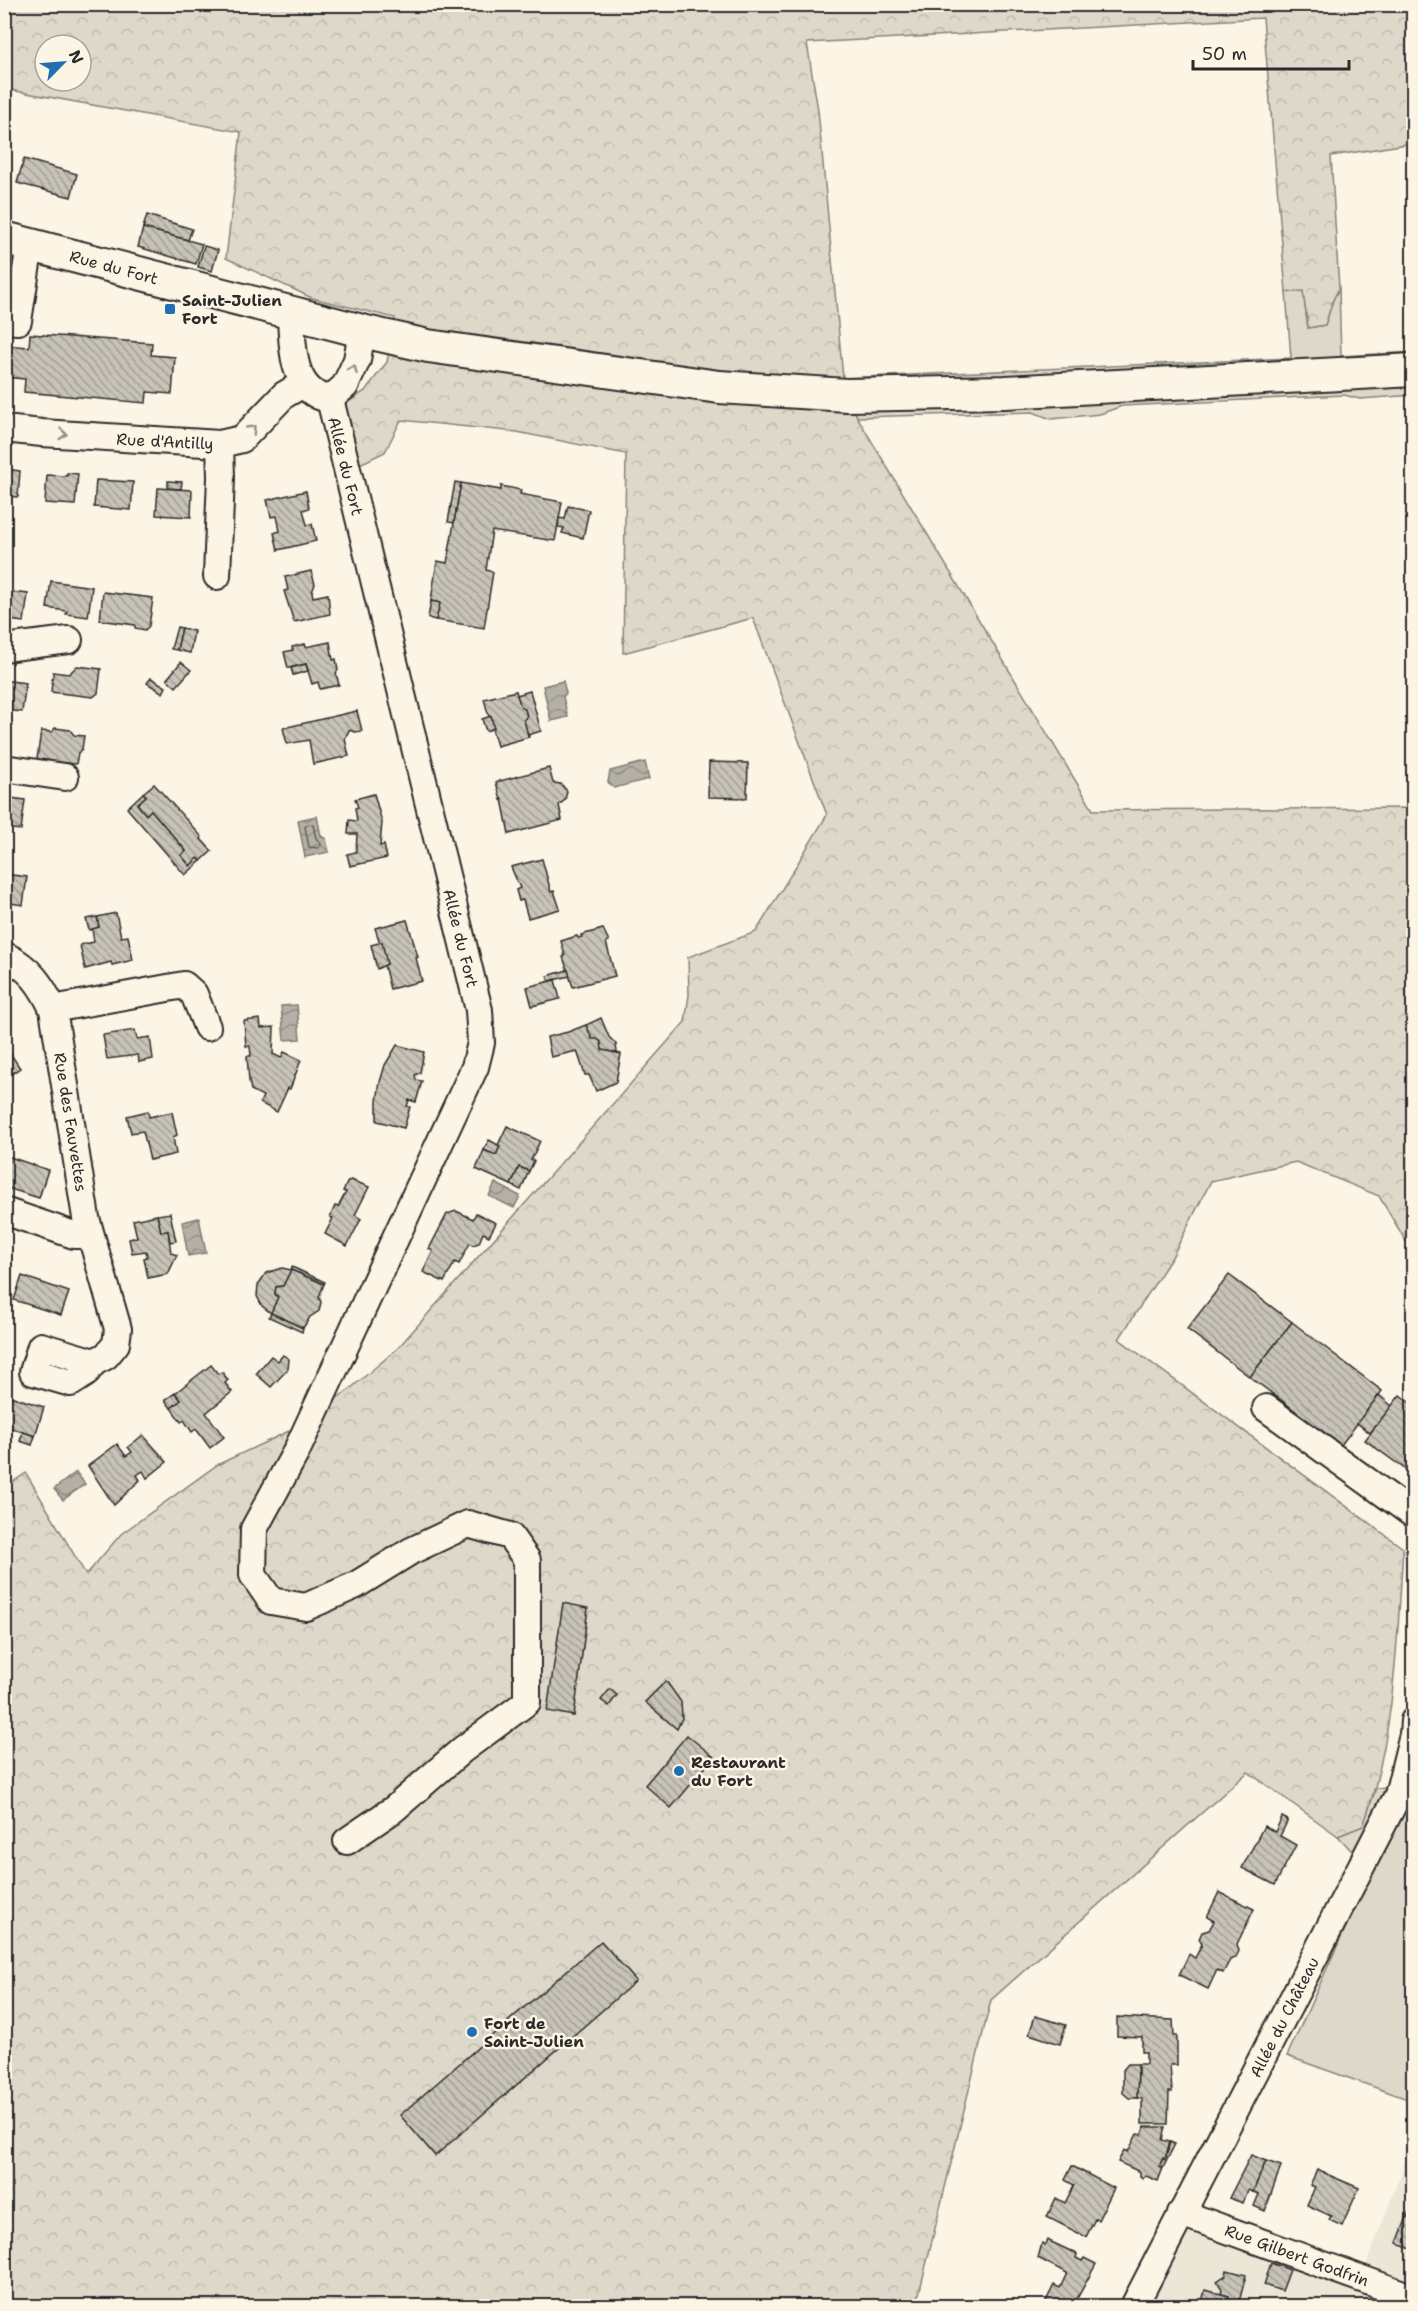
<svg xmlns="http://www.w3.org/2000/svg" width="1418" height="2311" font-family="'Shantell Sans',sans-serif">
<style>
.built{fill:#ece6d7}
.grass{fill:#ded8ca;stroke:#84827a;stroke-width:1.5}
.forest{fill:url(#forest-crowns);stroke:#84827a;stroke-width:1.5;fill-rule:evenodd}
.water{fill:url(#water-waves);stroke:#7d7b74;stroke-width:1.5}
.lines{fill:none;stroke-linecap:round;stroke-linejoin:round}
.shore{stroke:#62605c;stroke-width:1.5}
.building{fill:url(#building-back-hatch);stroke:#2b2b2b;stroke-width:1.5}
.minor-casing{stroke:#2b2b2b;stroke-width:30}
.major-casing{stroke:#2b2b2b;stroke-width:36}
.minor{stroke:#fcf5e5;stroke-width:26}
.major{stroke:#fcf5e5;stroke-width:32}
.oneway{stroke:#949088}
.poi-dot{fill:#1f6fb2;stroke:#fcf5e5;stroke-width:2}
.labels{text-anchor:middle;stroke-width:5;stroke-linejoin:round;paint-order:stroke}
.street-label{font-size:16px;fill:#2b2b2b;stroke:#fcf5e5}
.poi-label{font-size:16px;font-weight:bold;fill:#2b2b2b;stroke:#fcf5e5;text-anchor:start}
</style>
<defs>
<pattern id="forest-crowns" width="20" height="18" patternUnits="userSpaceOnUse" patternTransform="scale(1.5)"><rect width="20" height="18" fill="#ded8ca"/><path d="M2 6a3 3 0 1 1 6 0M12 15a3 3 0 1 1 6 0" fill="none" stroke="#bfbaae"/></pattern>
<pattern id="water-waves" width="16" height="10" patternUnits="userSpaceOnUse" patternTransform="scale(1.5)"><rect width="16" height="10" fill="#b4b0a5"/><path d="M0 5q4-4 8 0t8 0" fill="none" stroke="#938f87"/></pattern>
<pattern id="building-back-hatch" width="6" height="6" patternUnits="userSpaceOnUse" patternTransform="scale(1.5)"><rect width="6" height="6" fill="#c8c3b7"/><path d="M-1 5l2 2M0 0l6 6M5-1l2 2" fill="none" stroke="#a39f95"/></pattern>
</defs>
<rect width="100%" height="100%" fill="#fcf5e5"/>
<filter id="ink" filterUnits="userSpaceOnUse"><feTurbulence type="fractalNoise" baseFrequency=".0167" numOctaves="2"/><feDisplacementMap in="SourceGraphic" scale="12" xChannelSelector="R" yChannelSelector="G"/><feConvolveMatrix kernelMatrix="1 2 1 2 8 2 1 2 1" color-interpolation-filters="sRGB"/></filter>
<g filter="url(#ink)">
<path class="built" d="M1413 2142V2306H1134L1181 2213 1361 2278Z"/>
<g class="grass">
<path d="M1339 288 1341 356 1414 352V395L1360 399 1344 395 1122 406 1100 414 1051 419 1033 412 857 417 843 378 1291 358 1286 292 1303 291 1308 328 1325 325 1333 300Z"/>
<path d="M1376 1788 1413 1790V2101L1287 2056 1371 1872 1338 1836 1363 1826Z"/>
</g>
<path class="forest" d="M5 5H1408L1414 46 1413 143 1331 156 1339 288 1333 300 1325 325 1308 328 1303 291 1286 292 1263 18 807 43 818 110 843 378 857 417 1093 810 1414 808 1413 1253 1379 1196 1296 1162 1211 1181 1172 1257 1119 1339 1403 1548C1397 1642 1395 1736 1363 1826L1338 1836 1248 1772 991 2000 916 2306H5L4 1488 26 1473 86 1575 121 1534 217 1465 289 1431 350 1389 397 1349 685 1022 689 995 688 957 756 932 827 815 753 618 623 653 626 454 517 432 401 420 385 452 358 465 339 408 365 391 387 362 395 318 312 298 226 258 241 132 5 89ZM45 45H81V81H45Z"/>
<g class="water">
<path d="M563 681 566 693 563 697 568 717 551 721 543 686Z"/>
<path d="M645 762 649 779 614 788 608 782 610 771Z"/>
<path d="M317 816 321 836 326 839 329 852 305 857 298 820Z"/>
<path d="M297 1005 300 1039 284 1040 281 1006Z"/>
<path d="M495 1183 520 1196 514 1208 489 1196Z"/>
<path d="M199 1218 206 1253 188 1256 182 1222Z"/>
<path d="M76 1472 85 1484 63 1500 54 1489Z"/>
</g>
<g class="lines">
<path class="shore" d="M308 824 313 825 316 838 321 844 319 848 309 847 305 827Z"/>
</g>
<g class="building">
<path d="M24 159 77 174 71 197 17 183Z"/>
<path d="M147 215 192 229 188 240 143 228Z"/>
<path d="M143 228 202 244 196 264 138 247Z"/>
<path d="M204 246 218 250 212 271 198 267Z"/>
<path d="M30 334 152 343 151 355 175 357 172 394 147 392 146 403 24 392 25 379 4 377V345L29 347Z"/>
<path d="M4 469 20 471 18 497 4 496Z"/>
<path d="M67 473 78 474 75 505 45 503 47 475 67 476Z"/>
<path d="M96 480 133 482 131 510 94 507Z"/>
<path d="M168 481 182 482 181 489 168 488Z"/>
<path d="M455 482 461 483 454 523 448 522Z"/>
<path d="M461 483 501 490V486L521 490 520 494 562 502 555 541 492 531 486 570 493 572 484 628 436 620 440 603 431 601 437 561 447 563Z"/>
<path d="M158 488 192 490 191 517 156 515Z"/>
<path d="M306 491 309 508 303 510 307 525 312 524 316 541 278 550 274 533 280 531 277 516 271 517 267 500Z"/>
<path d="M568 506 589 510 583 538 562 533 564 528 558 527 559 518 565 519Z"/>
<path d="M311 571 315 584 312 592 313 597 328 594 330 614 294 622 284 591 288 590 285 577Z"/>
<path d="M51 581 92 587 88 617 66 614 67 611 47 608Z"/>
<path d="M4 591 28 594 24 622 8 620 9 616H4Z"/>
<path d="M103 592 153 598 149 626 145 630 135 628V625L100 620Z"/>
<path d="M431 601 440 603 436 620 428 618Z"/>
<path d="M177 627 182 628 177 650 171 649Z"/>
<path d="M182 628 194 631 190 653 177 650Z"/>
<path d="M330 642 333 660 336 659 338 670 336 673 339 685 320 689 318 682 312 684 306 664 288 668 284 652 293 650 292 647 305 644 306 647Z"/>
<path d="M181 662 191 670 176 687 167 679Z"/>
<path d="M306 664 308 671 293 675 291 668Z"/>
<path d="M77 666 101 669 98 693 93 697 51 692 53 672 69 674Z"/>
<path d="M151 678 166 687 163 693 147 683Z"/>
<path d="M10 681 26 683 22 712 4 710V682Z"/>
<path d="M516 691 521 707 525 709 527 716 524 720 529 737 497 746 492 729 494 728 491 716 489 717 484 699Z"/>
<path d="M530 691 541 731 528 735 524 720 527 716 525 709 521 707 517 695Z"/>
<path d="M357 711 362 731 355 732 349 730 345 739 349 756 313 764 309 740 287 744 283 728Z"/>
<path d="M491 716 494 728 486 731 482 719Z"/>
<path d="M55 728 70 730 74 735 84 736 82 749 78 753 76 764 65 763 58 768 52 761 37 759 41 731 52 732Z"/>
<path d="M709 762 748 763 747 798 708 797Z"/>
<path d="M549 768 553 783 561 784 567 791 565 800 559 805 562 820 509 834 502 799 501 800 496 782Z"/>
<path d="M154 784 202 837 201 839 212 851 201 861 198 858 190 866 181 855 186 851 151 810 146 815 137 804 146 796 143 793Z"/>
<path d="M143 793 146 796 137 804 146 815 151 810 186 851 181 855 190 866 198 858 201 861 185 875 127 808Z"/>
<path d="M374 794 382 822 380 846 384 845 387 858 350 866 347 854 356 852 357 834H348L349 820 357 821 355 808 358 807 355 799Z"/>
<path d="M4 797 25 800 21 830 4 828Z"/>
<path d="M542 859 551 892 554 891 560 909 528 918 523 900 519 901 516 890 520 888 511 867Z"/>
<path d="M5 874 27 877 23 905 4 902Z"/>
<path d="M116 913 121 937 128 936 133 960 112 965 111 962 85 969 80 945 94 942 92 929 99 927 97 917Z"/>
<path d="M97 917 99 927 89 930 86 919Z"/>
<path d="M407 920 418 957 416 958 422 981 390 989 384 965 387 964 375 928Z"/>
<path d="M603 929 609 941 606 942 615 976 573 987 563 957 565 956 561 941 577 936 578 938 582 937 581 935Z"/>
<path d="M382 942 387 964 377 969 371 945Z"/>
<path d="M568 970 570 976 549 981 547 976Z"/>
<path d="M555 980 560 999 532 1006 527 987Z"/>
<path d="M601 1018 609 1037 616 1044 617 1053 602 1050 600 1041 592 1039 586 1025Z"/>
<path d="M260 1019 261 1028 274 1027 273 1054 281 1058 284 1052 301 1060 290 1089 288 1088 277 1112 260 1103 263 1096 251 1090 249 1081 247 1056H251L250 1046H246L244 1021Z"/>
<path d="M586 1025 592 1039H597L601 1042 602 1050 621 1054 616 1082 596 1091 589 1075H585L577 1051 551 1057 547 1037 568 1032Z"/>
<path d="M135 1030 137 1039 150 1037 153 1059 139 1062 138 1055 107 1059 103 1035Z"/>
<path d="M4 1044 20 1068 4 1079Z"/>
<path d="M397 1045 424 1052 420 1073 415 1075 416 1080 422 1081 416 1102 409 1100 407 1106 410 1107 404 1128 377 1121V1101L380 1082 385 1065Z"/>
<path d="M148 1111 149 1117 172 1112 177 1135 173 1137 176 1154 150 1160 143 1131 131 1133 127 1116Z"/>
<path d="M507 1126 540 1141 531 1160 534 1161 529 1171 519 1167 511 1185 476 1169 484 1150 496 1155 500 1146 498 1145Z"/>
<path d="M489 1140 500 1146 496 1155 484 1150Z"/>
<path d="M4 1155 48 1170 39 1198 4 1187Z"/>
<path d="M519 1167 529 1171 521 1190 511 1185Z"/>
<path d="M351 1180 369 1187 355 1215 361 1219 347 1246 325 1234 333 1218 330 1217 335 1206 338 1207 346 1192 343 1191 348 1181Z"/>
<path d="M456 1211 473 1219 476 1213 496 1223 489 1236 483 1233 479 1243 473 1245 470 1243 459 1264 455 1262 444 1282 423 1272 433 1251 429 1249 447 1214Z"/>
<path d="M170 1213 176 1241 170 1242 168 1231 161 1232 157 1215Z"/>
<path d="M157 1215 161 1232 168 1231 171 1253 177 1255 168 1274 148 1278 144 1258 147 1257 146 1251 132 1253 129 1239 137 1237 133 1220Z"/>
<path d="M292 1267 325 1282 324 1284 291 1270Z"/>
<path d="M282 1268 291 1270 283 1286 276 1287 275 1294 278 1297 271 1313 262 1306 257 1296 258 1285 266 1273Z"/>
<path d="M291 1270 324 1284 319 1297 321 1302 319 1311 310 1317 303 1328 271 1313 278 1297 275 1294 276 1287 283 1286Z"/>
<path d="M1229 1275 1292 1322 1250 1377 1187 1329Z"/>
<path d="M22 1276 69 1292 61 1315 14 1300Z"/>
<path d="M271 1313 303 1328 302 1332 269 1317Z"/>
<path d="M1292 1322 1382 1391 1341 1445 1250 1377Z"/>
<path d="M283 1355 289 1359 288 1369 271 1387 256 1374 271 1356 278 1361Z"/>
<path d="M211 1365 218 1374 222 1372 228 1380 225 1383 232 1392 206 1413 224 1437 210 1448 196 1429 192 1432 184 1420 181 1422 171 1408 181 1400 175 1393Z"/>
<path d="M175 1393 181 1400 171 1408 165 1400Z"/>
<path d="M4 1394 44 1407 35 1436 4 1426Z"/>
<path d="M1379 1395 1392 1406 1370 1433 1357 1423Z"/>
<path d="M1400 1395 1414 1406V1466L1409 1472 1365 1440Z"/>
<path d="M23 1432 35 1436 32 1445 20 1441Z"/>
<path d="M143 1435 167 1462 147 1478 143 1471 137 1475 140 1480 114 1505 88 1466 117 1444 126 1456 132 1452 128 1447Z"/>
<path d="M563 1603 588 1608 574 1716 547 1711Z"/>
<path d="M666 1681 681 1702 682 1718 677 1729 645 1702Z"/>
<path d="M610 1689 617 1695 609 1706 601 1700Z"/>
<path d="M687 1735 714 1757 671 1808 645 1785Z"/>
<path d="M1282 1817 1288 1820 1280 1836 1296 1845 1275 1885 1242 1868 1264 1826 1275 1832Z"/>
<path d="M1219 1892 1254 1909 1237 1944 1239 1951 1236 1957 1230 1960 1223 1973 1217 1970 1208 1989 1179 1975 1189 1954 1195 1958 1202 1944 1199 1939 1202 1932 1209 1930 1214 1921 1207 1917Z"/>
<path d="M601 1941 636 1981 435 2156 400 2115Z"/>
<path d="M1035 2016 1066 2025 1060 2044 1029 2034Z"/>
<path d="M1117 2017 1173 2020 1174 2036H1177V2065H1170L1172 2092H1169L1168 2124H1142V2099L1137 2098 1138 2064H1146V2052H1142V2037L1117 2036Z"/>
<path d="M1128 2064H1138L1137 2098H1129L1123 2093V2070Z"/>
<path d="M1144 2127H1165L1162 2140 1170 2142 1165 2160 1163 2158 1159 2167 1163 2168 1158 2181 1146 2176 1143 2178 1140 2176V2172L1118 2162 1124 2150 1128 2152 1137 2134 1142 2135Z"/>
<path d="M1170 2142 1175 2144 1163 2168 1159 2167 1163 2158 1165 2160Z"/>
<path d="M1251 2155 1266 2161 1253 2192 1248 2190 1243 2203 1229 2198Z"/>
<path d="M1266 2161 1281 2166 1265 2211 1254 2206 1259 2194 1253 2192Z"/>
<path d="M1072 2166 1114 2188 1098 2220 1095 2219 1086 2237 1047 2217 1056 2198 1065 2203 1074 2185 1065 2180Z"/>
<path d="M1317 2170 1359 2188 1342 2226 1329 2220 1331 2216 1307 2205 1315 2187 1310 2185Z"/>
<path d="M1412 2204H1414V2249L1397 2243Z"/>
<path d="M1047 2240 1077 2254 1076 2258 1082 2261 1084 2258 1096 2264 1073 2306H1052L1045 2303 1054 2285 1060 2288 1067 2273 1038 2258 1042 2243 1045 2245Z"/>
<path d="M1271 2263 1290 2270 1282 2291 1264 2285Z"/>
<path d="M1227 2270 1246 2275 1238 2306H1226L1229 2296 1221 2294 1222 2289 1217 2281 1226 2275Z"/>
<path d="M1205 2290 1229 2296 1226 2306H1201Z"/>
</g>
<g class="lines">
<g class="minor-casing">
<g id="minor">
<path d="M291 313C292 343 291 394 330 399L345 386 357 360 362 331"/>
<path d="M4 320 18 321 30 245"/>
<path d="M330 399 479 1010 481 1043 475 1067 296 1452 254 1529 253 1575 271 1601 306 1607 356 1585 411 1551 468 1524 510 1536 527 1560V1702L462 1750 394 1809 347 1841"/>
<path d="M4 429 42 433 220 444 242 439 284 395 303 384"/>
<path d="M217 576 221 477 220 444"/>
<path d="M4 648 69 640"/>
<path d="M4 768 65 777"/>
<path d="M4 955C30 968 41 984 53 1009L86 1218 118 1329 116 1344 106 1356 94 1362 85 1374 71 1383 33 1372 41 1346 94 1362"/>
<path d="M53 1009 184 985 194 994 207 1027"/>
<path d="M4 1211 74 1235H90"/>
<path d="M1266 1408 1414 1515"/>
<path d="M1181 2213 1414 2298"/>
<path d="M1134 2306 1398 1795 1413 1734 1414 1721"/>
</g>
</g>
<g class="major-casing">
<path id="major" d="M4 238 362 331 428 346 719 387 847 395 1005 392 1414 370"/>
</g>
<use href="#minor" class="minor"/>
<use href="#major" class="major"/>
</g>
<defs><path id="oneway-chevron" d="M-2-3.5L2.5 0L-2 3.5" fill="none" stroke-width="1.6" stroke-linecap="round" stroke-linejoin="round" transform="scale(1.5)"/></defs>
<g class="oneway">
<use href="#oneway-chevron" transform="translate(353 369) rotate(-66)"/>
<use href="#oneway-chevron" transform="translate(252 429) rotate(-46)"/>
<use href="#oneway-chevron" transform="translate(63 434) rotate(4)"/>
</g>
</g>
<g class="poi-dot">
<rect x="164" y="303" width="12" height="12" rx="3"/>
<circle cx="679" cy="1771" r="6"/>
<circle cx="472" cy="2032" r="6"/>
</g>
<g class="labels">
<g class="street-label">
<text transform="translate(114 267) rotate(15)" y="6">Rue du Fort</text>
<text transform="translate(165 441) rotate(3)" y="6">Rue d'Antilly</text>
<text transform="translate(346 466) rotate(76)" y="6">Allée du Fort</text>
<text transform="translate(461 938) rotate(76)" y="6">Allée du Fort</text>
<text transform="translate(71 1122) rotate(81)" y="6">Rue des Fauvettes</text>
<text transform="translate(1284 2017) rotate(-63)" y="6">Allée du Château</text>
<text transform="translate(1297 2255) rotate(20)" y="6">Rue Gilbert Godfrin</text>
</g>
<g class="poi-label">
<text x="182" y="306">Saint-Julien<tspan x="182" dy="18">Fort</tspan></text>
<text x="691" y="1768">Restaurant<tspan x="691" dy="18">du Fort</tspan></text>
<text x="484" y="2029">Fort de<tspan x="484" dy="18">Saint-Julien</tspan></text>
</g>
</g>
<rect width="1418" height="2311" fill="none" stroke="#fcf5e5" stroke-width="24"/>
<rect x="12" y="12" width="1394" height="2287" fill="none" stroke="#2b2b2b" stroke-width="2" filter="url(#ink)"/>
<g transform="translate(63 63) rotate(65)"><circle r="28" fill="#fcf5e5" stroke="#a8a49b" stroke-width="1.5"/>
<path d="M0-4.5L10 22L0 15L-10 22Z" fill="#1f6fb2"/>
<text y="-9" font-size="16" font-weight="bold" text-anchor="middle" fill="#2b2b2b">N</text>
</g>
<path d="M1193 60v9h156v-9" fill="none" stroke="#2b2b2b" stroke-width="3"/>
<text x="1202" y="60" font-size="18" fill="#2b2b2b" stroke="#fcf5e5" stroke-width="4.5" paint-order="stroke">50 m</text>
</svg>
